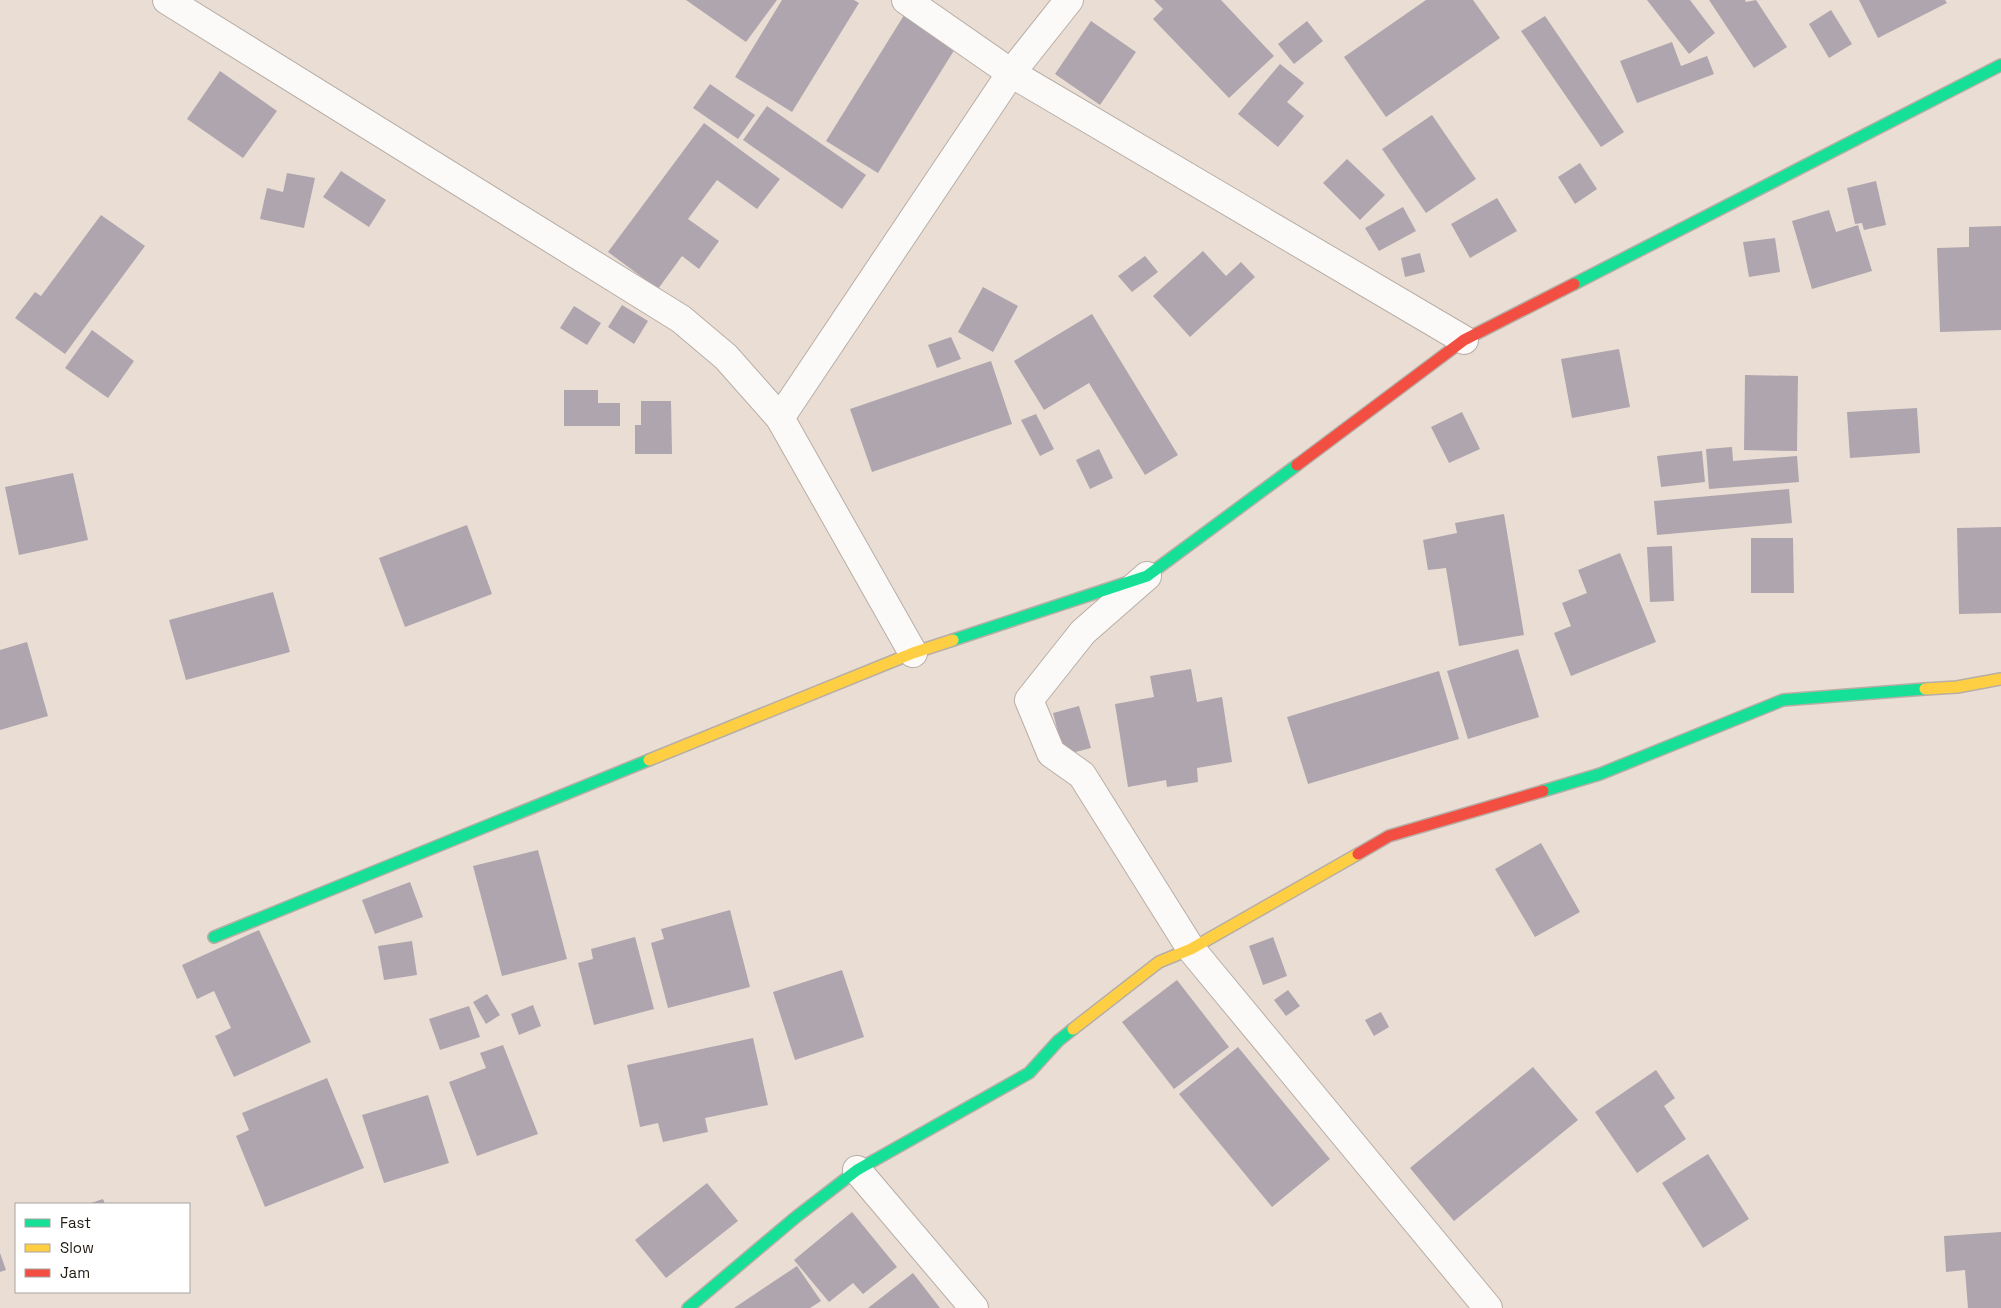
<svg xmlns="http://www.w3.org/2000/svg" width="2001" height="1308" font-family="'Space Grotesk',sans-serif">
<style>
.building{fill:#aea5ae}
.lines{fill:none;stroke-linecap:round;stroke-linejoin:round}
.street-casing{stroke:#b7aea6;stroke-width:30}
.fast-casing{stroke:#b7aea6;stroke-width:14}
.slow-casing{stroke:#b7aea6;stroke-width:14}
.jam-casing{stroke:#b7aea6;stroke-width:14}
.street{stroke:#fcfaf9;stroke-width:28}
.fast{stroke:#16e098;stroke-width:11}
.slow{stroke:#ffcf43;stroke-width:11}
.jam{stroke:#f24e42;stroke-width:11}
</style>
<rect width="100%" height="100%" fill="#eaded4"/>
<g class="building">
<path d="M686 0H777L746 42Z"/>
<path d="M782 0H854L859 3 792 112 735 77Z"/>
<path d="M1154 0H1221L1274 56 1229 98 1153 19 1163 9Z"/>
<path d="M1426 0H1473L1500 38 1386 117 1344 57Z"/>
<path d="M1647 0H1690L1715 33 1689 54Z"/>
<path d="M1709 0H1745L1746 2 1756 0 1787 47 1754 68Z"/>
<path d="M1859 0H1945L1947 3 1878 38Z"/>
<path d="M1831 10 1852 44 1829 58 1809 24Z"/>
<path d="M906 12 958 44 878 173 826 141Z"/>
<path d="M1545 16 1624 132 1601 147 1521 31Z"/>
<path d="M1091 21 1136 52 1100 105 1055 74Z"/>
<path d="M1307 21 1323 41 1294 64 1278 44Z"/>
<path d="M1672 42 1681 66 1707 56 1714 74 1637 103 1620 61Z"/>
<path d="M1280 64 1304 83 1287 102 1304 116 1278 147 1238 114Z"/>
<path d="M220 71 277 111 243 158 187 119Z"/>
<path d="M710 84 755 115 738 139 693 108Z"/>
<path d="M767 106 866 175 842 209 743 140Z"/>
<path d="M1432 115 1476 179 1426 213 1382 149Z"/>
<path d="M704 123 780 179 757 209 717 180 688 219 719 241 699 269 682 256 658 289 608 252Z"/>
<path d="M1347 159 1385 195 1360 220 1323 183Z"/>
<path d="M1580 163 1597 189 1575 204 1558 177Z"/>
<path d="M341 171 386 200 369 227 323 197Z"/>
<path d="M287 173 315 178 304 228 260 219 267 188 283 192Z"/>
<path d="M1876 181 1886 225 1864 230 1862 223 1855 224 1847 188Z"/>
<path d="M1497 198 1517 231 1470 258 1451 224Z"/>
<path d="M1403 207 1416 231 1379 251 1365 228Z"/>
<path d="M1829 210 1836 232 1858 225 1872 271 1812 289 1792 221Z"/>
<path d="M101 215 145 246 65 354 15 318 35 292 41 296Z"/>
<path d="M2001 226V330L1940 332 1937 248 1969 247V227Z"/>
<path d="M1775 238 1780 272 1749 277 1743 242Z"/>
<path d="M1203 251 1226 276 1241 262 1255 277 1190 337 1153 296Z"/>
<path d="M1420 253 1425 272 1405 277 1401 258Z"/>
<path d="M1145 256 1158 272 1132 292 1118 276Z"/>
<path d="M983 287 1018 306 993 352 958 332Z"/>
<path d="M622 305 648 321 634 344 608 327Z"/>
<path d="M574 306 601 323 587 345 560 328Z"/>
<path d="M1092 314 1178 455 1145 475 1089 383 1044 410 1014 361Z"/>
<path d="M92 330 134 361 108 398 65 368Z"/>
<path d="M951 337 961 359 937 368 928 345Z"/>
<path d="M1619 349 1630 407 1572 418 1561 359Z"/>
<path d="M991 361 1012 424 872 472 850 409Z"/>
<path d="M1745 375 1798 376 1797 451 1744 450Z"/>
<path d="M564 390H598V403H620V426H564Z"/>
<path d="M641 401H671L672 454H635V425H641Z"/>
<path d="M1917 408 1920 453 1850 458 1847 412Z"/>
<path d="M1462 412 1480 449 1449 463 1431 427Z"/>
<path d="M1036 414 1054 449 1040 456 1021 420Z"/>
<path d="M1732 447 1733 461 1797 456 1799 482 1709 489 1706 449Z"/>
<path d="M1099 449 1113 478 1090 489 1076 460Z"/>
<path d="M1702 451 1705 482 1661 487 1657 456Z"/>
<path d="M73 473 88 540 19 555 5 487Z"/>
<path d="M1789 489 1792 523 1657 535 1654 501Z"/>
<path d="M1504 514 1524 635 1459 646 1446 568 1428 570 1423 540 1457 533 1455 523Z"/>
<path d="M467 525 492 594 405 627 379 558Z"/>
<path d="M2001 527V613L1959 614 1957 528Z"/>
<path d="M1751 538H1793L1794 593H1751Z"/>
<path d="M1672 546 1674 601 1650 602 1647 547Z"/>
<path d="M1620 553 1656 642 1571 676 1554 633 1571 626 1562 603 1587 593 1578 570Z"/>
<path d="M273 592 290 652 186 680 169 620Z"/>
<path d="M27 642 48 716 0 730V650Z"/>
<path d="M1518 649 1539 717 1468 739 1447 671Z"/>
<path d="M1191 669 1197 702 1222 697 1232 762 1197 768 1198 782 1167 787 1166 780 1128 787 1115 704 1154 697 1150 676Z"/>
<path d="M1439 671 1459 739 1308 784 1287 717Z"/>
<path d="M1079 706 1091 748 1064 755 1053 713Z"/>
<path d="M1541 843 1580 912 1535 937 1495 869Z"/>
<path d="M538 850 567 959 502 976 473 866Z"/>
<path d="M410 882 423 917 375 934 362 900Z"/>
<path d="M730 910 750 987 668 1008 651 943 664 939 661 929Z"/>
<path d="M259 930 311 1042 234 1077 215 1036 231 1028 214 991 197 999 182 965Z"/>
<path d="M635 937 654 1009 594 1025 578 963 593 959 591 949Z"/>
<path d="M1273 937 1287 976 1263 985 1249 946Z"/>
<path d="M412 941 417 975 384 980 378 946Z"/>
<path d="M842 970 864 1037 795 1060 773 992Z"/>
<path d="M1177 980 1229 1047 1174 1089 1122 1022Z"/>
<path d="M1288 990 1300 1006 1286 1016 1274 1000Z"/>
<path d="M487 994 500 1015 486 1024 473 1002Z"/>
<path d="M533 1005 541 1026 519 1035 511 1014Z"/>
<path d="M469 1006 480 1037 440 1050 429 1019Z"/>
<path d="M1381 1012 1389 1027 1374 1036 1365 1020Z"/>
<path d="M753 1038 768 1105 705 1118 708 1132 663 1142 658 1123 640 1127 627 1065Z"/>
<path d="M503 1045 538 1134 477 1156 449 1082 486 1068 480 1053Z"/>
<path d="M1238 1047 1330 1159 1272 1207 1179 1094Z"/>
<path d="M1533 1067 1578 1120 1454 1221 1410 1168Z"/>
<path d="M1656 1070 1675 1098 1664 1106 1686 1139 1637 1173 1595 1112Z"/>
<path d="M327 1078 364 1168 265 1207 236 1136 249 1130 242 1113Z"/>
<path d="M428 1095 449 1163 384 1183 362 1115Z"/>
<path d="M1708 1154 1749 1219 1703 1248 1662 1183Z"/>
<path d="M707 1183 738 1221 666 1278 635 1240Z"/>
<path d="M103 1199 105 1204H88Z"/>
<path d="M852 1212 897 1267 863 1294 853 1283 829 1302 794 1260Z"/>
<path d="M2001 1232V1308H1968L1965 1270 1946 1272 1944 1236Z"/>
<path d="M0 1253 6 1270 0 1272Z"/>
<path d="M797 1266 821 1301 810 1308H734Z"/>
<path d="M913 1273 940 1308H868Z"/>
</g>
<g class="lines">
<g class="street-casing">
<g id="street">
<path d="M167 0 681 319 726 357 780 418 913 653"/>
<path d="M906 0 1011 73 1464 340"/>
<path d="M780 418 1011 73 1069 0"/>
<path d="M1147 576 1083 632 1029 700 1051 753 1082 775 1191 949 1488 1308"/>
<path d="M857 1170 974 1308"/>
</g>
</g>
<g class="fast-casing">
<g id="fast">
<path d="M1574 284 2001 65"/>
<path d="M953 640 1147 576 1297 465"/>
<path d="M1543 791 1600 774 1783 700 1925 689"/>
<path d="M214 937 649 760"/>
<path d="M688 1308 796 1217 857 1170 1029 1073 1058 1041 1073 1029"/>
</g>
</g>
<g class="slow-casing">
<g id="slow">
<path d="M1925 689 1957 687 2001 679"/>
<path d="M649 760 913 653 953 640"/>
<path d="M1073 1029 1159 962 1191 949 1358 854"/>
</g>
</g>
<g class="jam-casing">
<g id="jam">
<path d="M1297 465 1464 340 1574 284"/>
<path d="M1358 854 1389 836 1543 791"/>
</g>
</g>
<use href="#street" class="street"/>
<use href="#fast" class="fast"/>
<use href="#slow" class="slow"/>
<use href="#jam" class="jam"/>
</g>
<rect x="15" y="1203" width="175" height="90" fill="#ffffff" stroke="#a7a4a1"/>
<rect x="25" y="1219" width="25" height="8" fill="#16e098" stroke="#a7a4a1"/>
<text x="60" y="1228" font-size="15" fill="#221b14">Fast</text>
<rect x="25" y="1244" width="25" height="8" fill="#ffcf43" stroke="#a7a4a1"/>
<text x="60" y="1253" font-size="15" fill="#221b14">Slow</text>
<rect x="25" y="1269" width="25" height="8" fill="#f24e42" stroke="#a7a4a1"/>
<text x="60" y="1278" font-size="15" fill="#221b14">Jam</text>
</svg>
